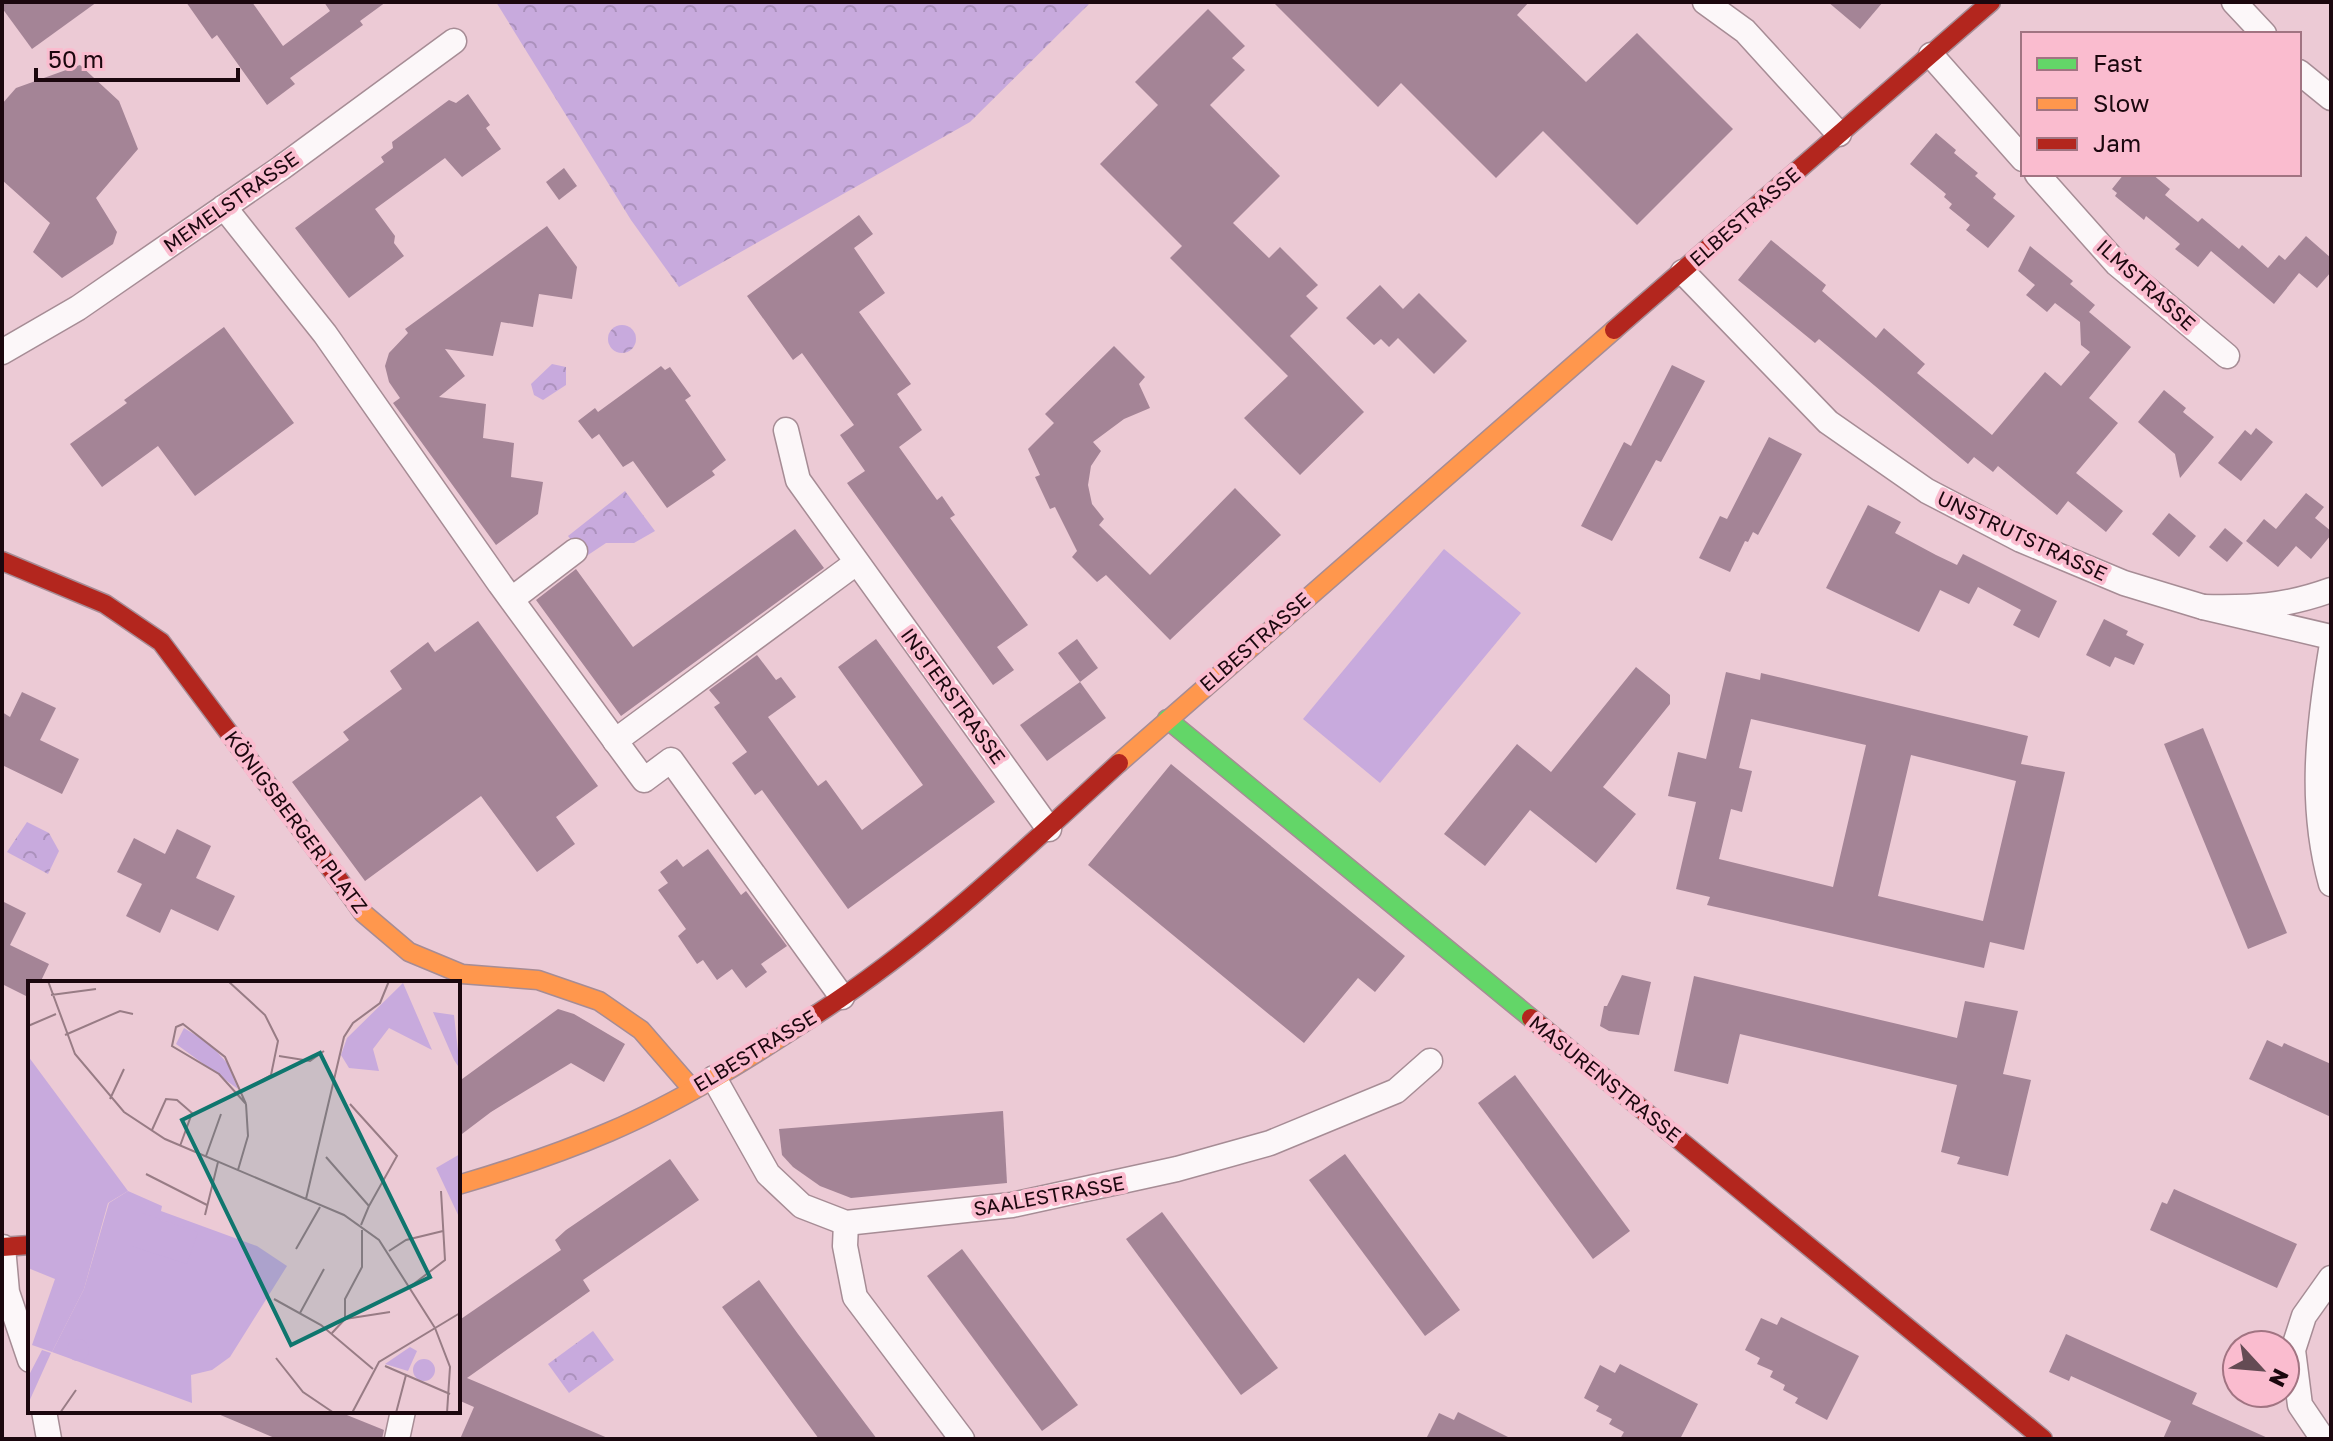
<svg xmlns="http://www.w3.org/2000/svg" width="2333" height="1441" font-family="'Golos Text',sans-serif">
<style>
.park{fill:url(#park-crowns)}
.pitch{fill:#c8aadd}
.building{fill:#a48496;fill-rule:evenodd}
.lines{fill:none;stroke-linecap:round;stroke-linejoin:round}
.street-casing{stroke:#a68c95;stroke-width:27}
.fast-casing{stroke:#a68c95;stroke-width:21}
.slow-casing{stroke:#a68c95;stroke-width:21}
.jam-casing{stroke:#a68c95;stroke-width:21}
.street{stroke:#fcf7f9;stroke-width:24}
.fast{stroke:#63d668;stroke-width:18}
.slow{stroke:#ff974d;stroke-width:18}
.jam{stroke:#b3261e;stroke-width:18}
.labels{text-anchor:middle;stroke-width:8;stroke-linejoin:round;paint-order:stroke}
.street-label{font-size:20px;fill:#1b070e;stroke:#fabccf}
.inset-road{fill:none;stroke:#987c85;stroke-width:2}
.view{fill:#0f766e;fill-opacity:0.15;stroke:#0f766e;stroke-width:4}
.inset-edge{fill:none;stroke:#1b070e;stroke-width:4}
</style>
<defs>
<pattern id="park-crowns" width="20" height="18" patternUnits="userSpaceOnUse" patternTransform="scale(2)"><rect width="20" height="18" fill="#c8aadd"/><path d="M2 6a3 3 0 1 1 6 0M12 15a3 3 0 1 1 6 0" fill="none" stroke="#ab91bc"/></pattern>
</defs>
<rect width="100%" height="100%" fill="#eccad5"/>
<g class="park">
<path d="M496 2H1091L970 122 679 287 631 220Z"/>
<circle cx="622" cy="339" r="14"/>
<path d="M552 364 566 367V385L543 400 534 395 531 384Z"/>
<path d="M625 491 655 531 634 543H606L585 557 568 536Z"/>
<path d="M27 822 49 833 59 851 48 874 7 852Z"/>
<path d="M593 1331 614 1360 569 1393 548 1364Z"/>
</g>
<path class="pitch" d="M1444 549 1521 613 1380 783 1303 719Z"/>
<g class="building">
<path d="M2 2H97L32 49 2 8Z"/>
<path d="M186 2H252L283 46 330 11 324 2H386L360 21 363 25 290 78 295 84 267 105 217 35 212 39Z"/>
<path d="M1273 2H1529L1517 15 1586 82 1637 33 1733 129 1637 225 1543 131 1496 178 1401 83 1378 107Z"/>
<path d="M1828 2H1883L1860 29Z"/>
<path d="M1208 9 1245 46 1232 58 1245 70 1210 105 1280 176 1233 223 1269 258 1280 247 1318 285 1306 296 1318 308 1290 336 1364 412 1300 475 1244 418 1288 376 1170 258 1182 246 1100 164 1158 105 1135 82Z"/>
<path d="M80 65 119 101 138 149 96 198 117 232 113 244 62 278 33 252 50 223 2 180V104L16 88Z"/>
<path d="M468 94 490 125 486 128 501 149 462 177 445 158 375 209 395 236 394 243 404 256 349 298 295 228 384 162 381 157 393 148 392 142 449 100 456 103Z"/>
<path d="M1936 133 1956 150 1954 153 1978 173 1975 176 1996 194 1993 198 2015 216 1988 248 1966 230 1970 225 1949 208 1952 204 1944 197 1946 194 1910 164Z"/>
<path d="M564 168 577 186 559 200 546 182Z"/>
<path d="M2124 174H2152L2170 189 2165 195 2198 222 2202 218 2239 249 2242 245 2268 268 2279 255 2285 260 2306 236 2331 258V272L2317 288 2299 273 2274 304 2211 251 2198 267 2175 249 2180 244 2146 216 2144 220 2115 196 2117 193 2112 189Z"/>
<path d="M859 215 873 234 854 248 885 293 859 312 911 384 897 394 922 430 899 447 937 500 942 496 955 515 950 518 1028 625 997 647 1014 670 993 685 847 483 865 471 840 435 854 425 802 353 793 360 747 296Z"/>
<path d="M547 226 577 267 572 299 539 294 533 327 501 322 493 356 445 349 465 376 439 397 486 404 483 438 514 443 511 477 543 482 538 514 496 545 393 403 400 398 389 382 385 366 389 353 408 333 405 329Z"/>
<path d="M1771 240 1826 285 1822 291 1876 338 1884 328 1925 364 1917 373 1992 435 2045 372 2061 386 2090 352 2081 345 2080 322 2055 303 2047 312 2026 295 2035 285 2018 271 2030 246 2073 281 2070 284 2095 305 2089 312 2131 347 2089 398 2118 423 2076 473 2123 511 2106 532 2068 501 2057 515 1998 466 1993 472 1974 457 1968 464 1819 339 1815 343 1738 280Z"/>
<path d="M1380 285 1403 309 1419 293 1467 341 1434 374 1398 338 1389 347 1381 339 1374 345 1346 318Z"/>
<path d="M224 327 294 423 195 496 158 446 102 487 70 444 127 403 124 400Z"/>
<path d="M1114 346 1145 377 1139 384 1150 408 1124 419 1093 442 1101 451 1091 466 1088 485 1092 504 1104 519 1099 525 1150 575 1235 488 1281 535 1170 640 1106 575 1097 582 1072 557 1077 551 1055 507 1050 509 1035 477 1040 475 1028 449 1054 423 1045 414Z"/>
<path d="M1672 365 1705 381 1661 462 1656 460 1612 541 1581 526 1624 442 1631 446Z"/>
<path d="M661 366 665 370 670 367 691 396 685 400 726 460 712 471 715 475 667 508 633 461 623 467 599 434 592 439 578 421 595 408 598 412Z"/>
<path d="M2164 390 2186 408 2183 412 2214 437 2180 478 2175 454 2138 422Z"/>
<path d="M2256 428 2273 442 2241 481 2218 463 2245 430 2251 435Z"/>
<path d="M1769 437 1802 454 1758 535 1753 532 1748 542 1745 541 1730 572 1699 558 1720 516 1727 519Z"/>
<path d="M2306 493 2324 507 2315 518 2331 531V535L2311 559 2296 546 2278 567 2246 541 2264 519 2276 529Z"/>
<path d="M1868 505 1901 522 1895 533 1936 555 1957 565 1963 554 2057 601 2039 638 2013 625 2021 610 1978 587 1969 604 1940 590 1919 632 1826 588Z"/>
<path d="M2169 513 2196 536 2179 557 2152 534Z"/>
<path d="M2225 528 2243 543 2227 562 2209 547Z"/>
<path d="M795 529 824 568 621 716 536 600 576 569 633 647Z"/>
<path d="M2104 619 2128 631 2126 635 2144 644 2134 665 2115 657 2110 667 2086 655Z"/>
<path d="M478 621 598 786 556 817 575 844 537 872 481 796 365 881 292 782 349 740 343 732 402 689 390 671 428 642 435 652Z"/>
<path d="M876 639 995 802 848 909 762 790 755 795 732 763 747 752 714 707 720 703 709 690 757 655 776 680 781 677 796 697 768 717 818 786 826 780 862 830 923 785 838 667Z"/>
<path d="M1077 639 1098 668 1080 682 1058 653Z"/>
<path d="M1636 667 1670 695V704L1603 787 1636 814 1596 863 1530 810 1485 866 1444 834 1517 744 1551 772Z"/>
<path d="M1726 672 1760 680 1761 673 2028 736 2021 764 2065 772 2024 950 1990 942 1984 968 1707 905 1710 897 1676 889 1696 802 1668 796 1678 752 1706 759ZM1751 719 1866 745 1833 887 1719 859 1731 809 1742 812 1752 771 1739 768ZM1911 755 2016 781 1983 921 1878 896Z"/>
<path d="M1080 682 1106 718 1047 761 1020 725Z"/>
<path d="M22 692 56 708 40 740 79 759 62 794 2 765V712L10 717Z"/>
<path d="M2203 728 2287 933 2248 949 2164 744Z"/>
<path d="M1171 764 1405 956 1375 992 1358 978 1304 1043 1088 865Z"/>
<path d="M177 829 211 846 196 878 235 896 218 931 171 909 160 933 126 916 142 884 117 872 134 838 165 854Z"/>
<path d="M708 849 741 895 746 891 787 946 761 964 767 972 746 988 732 969 717 980 703 960 697 964 678 936 686 929 658 890 668 883 660 872 677 859 683 867Z"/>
<path d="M2 901 26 913 10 945 49 964 40 983H30V998L2 984Z"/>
<path d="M1622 975 1651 982 1639 1035 1609 1031 1600 1026 1604 1006H1607Z"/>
<path d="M1694 976 1957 1038 1965 1001 2018 1011 2003 1074 2031 1080 2008 1176 1957 1164 1960 1157 1941 1152 1957 1085 1740 1034 1728 1084 1674 1071Z"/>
<path d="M558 1009 574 1014 625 1044 604 1082 571 1063 491 1112 458 1137V1082Z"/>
<path d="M2267 1040 2282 1047 2284 1043 2331 1064V1117L2249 1079Z"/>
<path d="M1515 1075 1630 1231 1593 1259 1478 1103Z"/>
<path d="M1003 1111 1007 1183 851 1198 820 1186 793 1167 782 1155 779 1129Z"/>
<path d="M1345 1154 1460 1310 1425 1336 1309 1180Z"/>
<path d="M670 1159 699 1200 583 1280 590 1291 467 1378 610 1439H460L474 1407 458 1400V1321L561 1250 555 1240 566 1230Z"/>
<path d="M2174 1189 2297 1244 2277 1288 2150 1230 2162 1202 2167 1204Z"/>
<path d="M1162 1212 1278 1368 1241 1395 1126 1239Z"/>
<path d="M962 1249 1078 1405 1042 1431 927 1276Z"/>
<path d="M759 1280 798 1334 877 1439H819L799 1412 722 1307Z"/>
<path d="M1781 1317 1859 1356 1827 1420 1795 1403 1798 1398 1783 1390 1785 1385 1770 1377 1773 1371 1757 1364 1760 1358 1745 1350 1761 1318 1777 1325Z"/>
<path d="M2066 1334 2197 1393 2192 1404 2270 1439H2163L2171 1421 2071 1376 2069 1381 2049 1372Z"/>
<path d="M1620 1364 1698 1404 1680 1439H1620L1624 1432 1609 1424 1612 1419 1596 1411 1599 1406 1584 1398 1600 1365 1615 1373Z"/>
<path d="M211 1411H337L384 1430 382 1439H277Z"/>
<path d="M1458 1412 1512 1439H1426L1439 1413 1454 1420Z"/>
</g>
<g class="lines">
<g class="street-casing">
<g id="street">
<path d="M1705 2 1745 31 1839 134"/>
<path d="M2234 2 2264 34"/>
<path d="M1931 55 2023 159"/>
<path d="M2299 72 2331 98"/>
<path d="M2037 174 2117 264 2227 356"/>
<path d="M224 207 325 334 500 584 644 780 671 760 842 997"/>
<path d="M1683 272 1828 422 1927 491 2021 540 2124 583 2203 607"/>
<path d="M2 352 78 308 281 168 454 41"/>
<path d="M786 430 798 480 1049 829"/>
<path d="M2331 590C2284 607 2252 608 2203 607L2331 637"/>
<path d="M512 599 575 551"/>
<path d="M2331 650C2318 729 2309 805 2331 884"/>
<path d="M615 741 856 563"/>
<path d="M714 1078 768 1174 802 1206 846 1223 1012 1205 1177 1169 1270 1143 1396 1091 1430 1061"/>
<path d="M846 1223 845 1246 855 1297 962 1439"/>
<path d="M3 1247 7 1292 30 1360"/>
<path d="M44 1411 49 1439"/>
<path d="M397 1439 403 1411"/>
<path d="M2323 1439 2300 1405 2293 1350 2304 1316 2331 1278"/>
</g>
</g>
<g class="fast-casing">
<path id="fast" d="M1167 719 1531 1018"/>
</g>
<g class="slow-casing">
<g id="slow">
<path d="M1119 763 1614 330"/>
<path d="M348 892 363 913 409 952 462 974 538 980 599 1001 641 1030 693 1090"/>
<path d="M458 1185C509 1170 560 1153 609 1132 682 1101 751 1057 817 1014"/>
</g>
</g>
<g class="jam-casing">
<g id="jam">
<path d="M1614 330 1991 2"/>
<path d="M2 561 105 604 161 642 348 892"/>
<path d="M817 1014C928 942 1022 852 1119 763"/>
<path d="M1531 1018 2043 1439"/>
<path d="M2 1247 30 1245"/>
</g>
</g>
<use href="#street" class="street"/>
<use href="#fast" class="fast"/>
<use href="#slow" class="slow"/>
<use href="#jam" class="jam"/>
</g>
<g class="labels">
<g class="street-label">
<text transform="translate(231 202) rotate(-35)" y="7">MEMELSTRASSE</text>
<text transform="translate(1745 217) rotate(-41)" y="7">ELBESTRASSE</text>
<text transform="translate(2146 285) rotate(42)" y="7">ILMSTRASSE</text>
<text transform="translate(2022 536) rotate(25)" y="7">UNSTRUTSTRASSE</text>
<text transform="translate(1255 642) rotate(-41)" y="7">ELBESTRASSE</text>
<text transform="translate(953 696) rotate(54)" y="7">INSTERSTRASSE</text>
<text transform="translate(296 822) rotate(53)" y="7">KÖNIGSBERGER PLATZ</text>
<text transform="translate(755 1051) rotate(-31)" y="7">ELBESTRASSE</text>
<text transform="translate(1605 1079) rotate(39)" y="7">MASURENSTRASSE</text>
<text transform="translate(1049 1196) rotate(-10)" y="7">SAALESTRASSE</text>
</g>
</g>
<g transform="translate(28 981)">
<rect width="432" height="432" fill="#eccad5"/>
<path d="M375 2 404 69 361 47 345 68 351 90 321 87 313 74 319 57ZM432 173V238L408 187ZM14 369 23 372 0 423V396Z" fill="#c8aadd"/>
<path d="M405 31 426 34 432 88 426 79ZM0 75 100 210 80 222 56 308 24 371 4 364 27 298 0 287Z" fill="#c8aadd"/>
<path d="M156 47 182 63 199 82 210 108 148 63ZM100 210 134 225 133 230 229 265 259 285 202 376 184 389 163 394 164 422 24 371 56 308 81 222ZM382 366 389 370 380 390 357 383Z" fill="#c8aadd"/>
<path d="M114 232 170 251 159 283 103 265ZM39 369a11 11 0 1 1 22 0a11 11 0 1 1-22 0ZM385 389a11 11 0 1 1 22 0a11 11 0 1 1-22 0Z" fill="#c8aadd"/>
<path class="inset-road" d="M20 0 47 73 96 131 137 158 278 218M200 0 237 34 250 60 243 94 213 111M361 0 352 22 325 42 316 56 278 218 316 234 351 259 407 347M23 14 68 8M155 43 197 76 218 123 191 93 144 65 148 46ZM0 45 28 33M37 54 92 30 105 33M251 75 282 80 296 70M82 118 96 88M322 123 369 175 341 225M124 149 138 118 149 119 164 132 152 165M178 175 193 133M298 176 341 225 333 244M210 189 220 155 218 123M118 193 179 224M177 234 190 181M268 268 292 226M361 270 378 259 415 250M383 305 417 279 413 210M246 318 293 344 345 388M272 332 296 288M317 338 362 331M407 347 422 386 419 432M304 352 317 338V318L334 286V249M248 377 275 411 306 432M357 385 422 413M32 432 48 409M324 432 351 381 432 332M368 432 378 394"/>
<path class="view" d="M292 72 402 296 263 364 154 139Z"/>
<rect width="432" height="432" class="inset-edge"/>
</g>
<rect width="2333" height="1441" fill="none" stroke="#1b070e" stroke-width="8"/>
<rect x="2021" y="32" width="280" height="144" fill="#fabccf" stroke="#a17482" stroke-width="2"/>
<rect x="2037" y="58" width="40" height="12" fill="#63d668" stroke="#a17482" stroke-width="2"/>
<text x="2093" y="72" font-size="24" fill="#1b070e">Fast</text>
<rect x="2037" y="98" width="40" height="12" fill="#ff974d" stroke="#a17482" stroke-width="2"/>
<text x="2093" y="112" font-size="24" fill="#1b070e">Slow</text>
<rect x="2037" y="138" width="40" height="12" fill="#b3261e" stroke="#a17482" stroke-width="2"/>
<text x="2093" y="152" font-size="24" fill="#1b070e">Jam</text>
<g transform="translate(2261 1369) rotate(116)"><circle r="38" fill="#fabccf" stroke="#a17482" stroke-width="2"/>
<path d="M0-6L14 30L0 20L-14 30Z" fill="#644b54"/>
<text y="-12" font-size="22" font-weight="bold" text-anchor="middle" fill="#1b070e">N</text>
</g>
<path d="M36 68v12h202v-12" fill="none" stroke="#1b070e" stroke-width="4"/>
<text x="48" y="68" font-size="24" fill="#1b070e" stroke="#fabccf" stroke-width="6" paint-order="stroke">50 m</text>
</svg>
